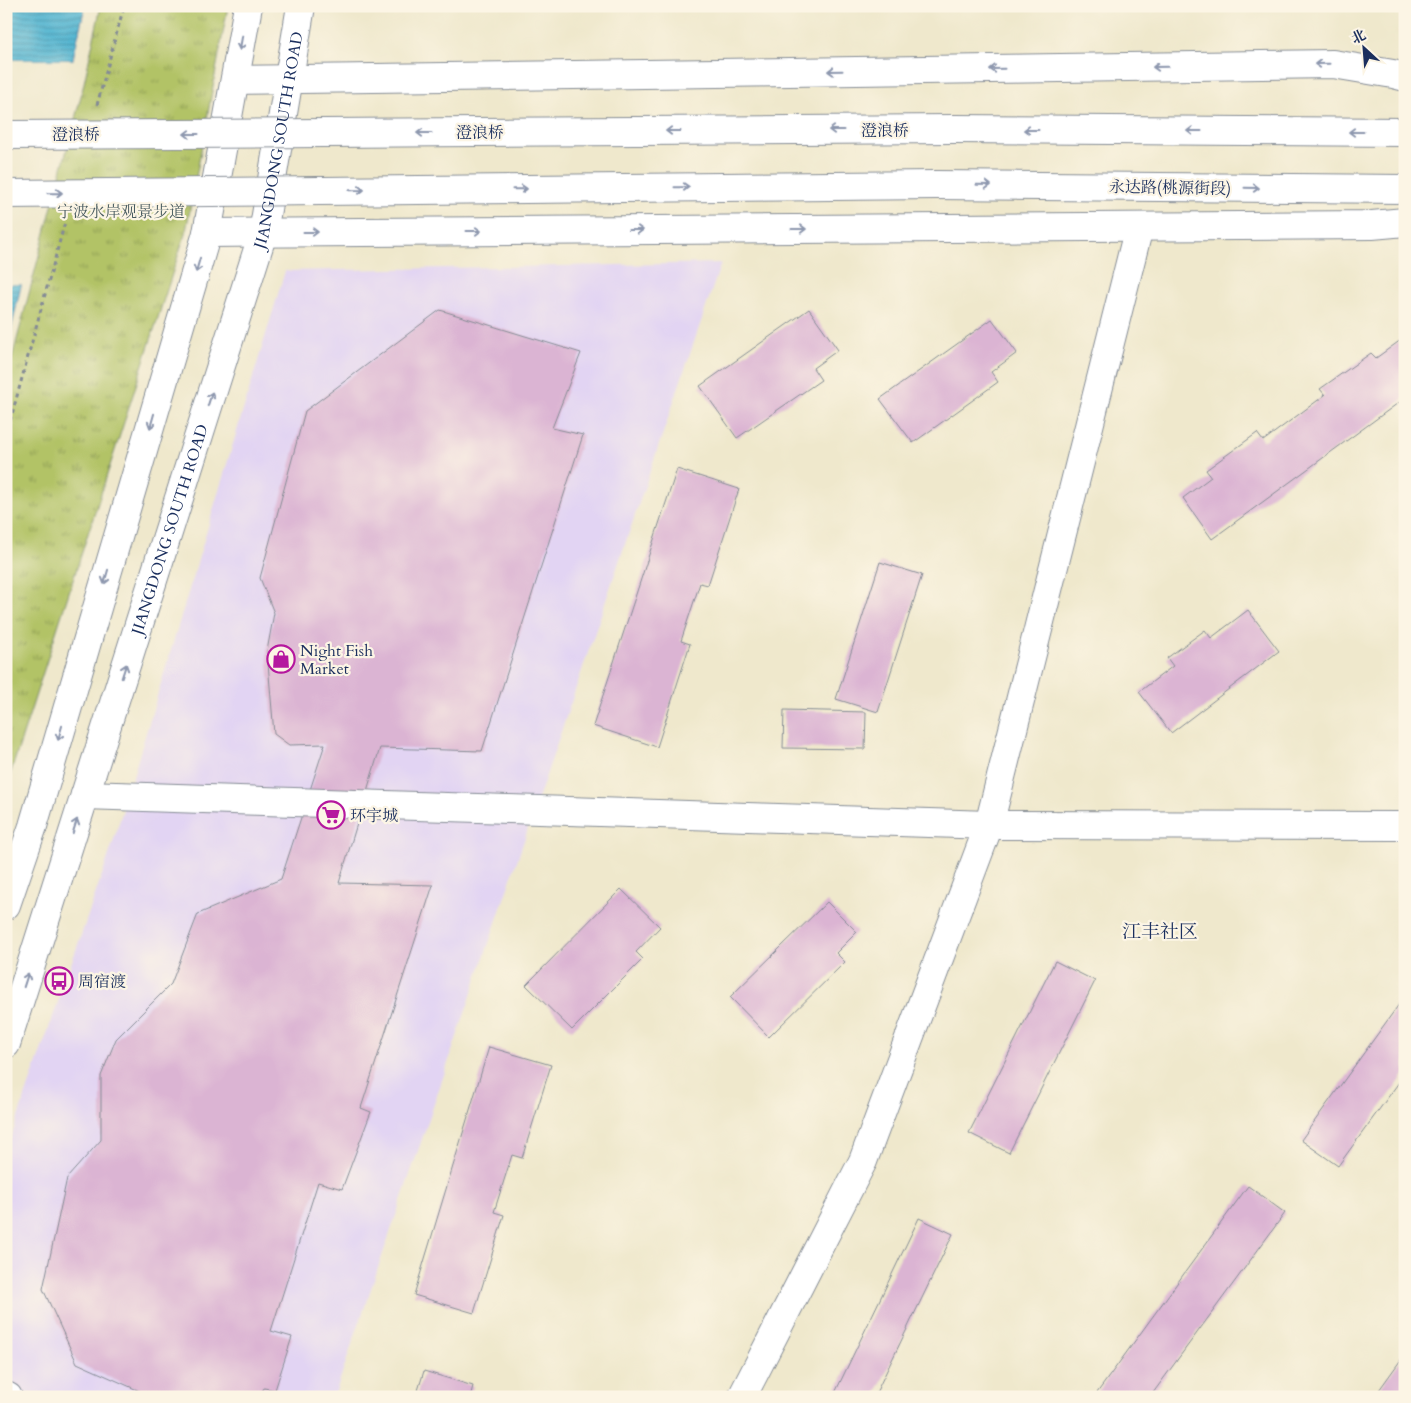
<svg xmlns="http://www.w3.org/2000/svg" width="1411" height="1403" font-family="Cardo,'Noto Serif SC',serif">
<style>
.built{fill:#e2d4f3}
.park{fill:url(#park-tufts);stroke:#667962}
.water{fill:url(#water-rules);stroke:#367298}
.pier{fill:#efe8cc}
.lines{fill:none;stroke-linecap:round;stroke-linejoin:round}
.ferry{stroke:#2c5780;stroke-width:1;stroke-dasharray:6 5;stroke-linecap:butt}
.building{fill:#dbb4d3}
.minor-casing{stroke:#858c95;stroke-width:30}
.major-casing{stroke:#858c95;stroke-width:30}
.path{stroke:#858c95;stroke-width:3;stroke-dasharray:4 4;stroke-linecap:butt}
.minor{stroke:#fff;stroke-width:28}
.major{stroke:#fff;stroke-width:28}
.major-bridge-casing{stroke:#858c95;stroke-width:30;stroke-linecap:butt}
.major-bridge{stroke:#fff;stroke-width:28}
.oneway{stroke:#8d97ae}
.labels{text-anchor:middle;stroke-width:4.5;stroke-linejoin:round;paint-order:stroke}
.street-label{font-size:16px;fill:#1b2f5e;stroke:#fcf5e5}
.park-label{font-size:16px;fill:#485b60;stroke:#fcf5e5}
.poi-label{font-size:16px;fill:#1b2f5e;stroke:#fcf5e5;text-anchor:start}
.quarter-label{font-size:19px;fill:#1b2f5e;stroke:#fcf5e5}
</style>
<defs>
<pattern id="park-tufts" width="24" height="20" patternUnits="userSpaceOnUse" patternTransform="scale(1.25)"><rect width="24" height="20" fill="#b2c366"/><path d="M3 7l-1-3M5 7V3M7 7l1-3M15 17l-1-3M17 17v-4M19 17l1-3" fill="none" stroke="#909f57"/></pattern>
<pattern id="water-rules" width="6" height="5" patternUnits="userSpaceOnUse" patternTransform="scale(1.25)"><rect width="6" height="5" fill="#52b5d1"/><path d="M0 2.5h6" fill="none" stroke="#4394ad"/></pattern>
</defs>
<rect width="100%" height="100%" fill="#fcf5e5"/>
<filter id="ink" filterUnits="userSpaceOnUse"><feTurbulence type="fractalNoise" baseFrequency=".02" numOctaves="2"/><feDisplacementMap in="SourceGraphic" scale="10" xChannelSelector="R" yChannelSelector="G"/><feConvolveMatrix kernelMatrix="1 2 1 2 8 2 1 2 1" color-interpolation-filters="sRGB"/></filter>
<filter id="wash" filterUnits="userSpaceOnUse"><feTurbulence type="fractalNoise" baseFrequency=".0096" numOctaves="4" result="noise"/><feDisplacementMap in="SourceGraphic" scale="20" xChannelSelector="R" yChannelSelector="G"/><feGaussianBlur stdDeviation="1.12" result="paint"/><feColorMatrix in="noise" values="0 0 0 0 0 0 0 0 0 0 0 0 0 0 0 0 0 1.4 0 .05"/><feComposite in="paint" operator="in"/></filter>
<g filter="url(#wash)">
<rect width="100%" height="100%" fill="#efe8cc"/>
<path class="built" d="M721 263 334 1397H6V1152L112 846 285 271Z"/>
<path class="park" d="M101 6H228L186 231 6 787V381L82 92Z"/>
<path class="water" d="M6 6H85L6 352Z"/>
<path class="pier" d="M6 60H75L24 284H6Z"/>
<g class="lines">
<path class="ferry" d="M6 37 13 6"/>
</g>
<g id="blocks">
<g class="building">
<path d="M809 309 838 350 813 368 821 380 737 438 700 386Z"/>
<path d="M440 310 581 353 552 428 583 435 482 751 380 748 339 883 433 885 361 1108 371 1112 342 1189 318 1182 271 1331 292 1337 275 1390 264 1388 259 1397H143L144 1393 77 1363 43 1289 67 1178 101 1140V1076L116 1039 171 984 198 914 281 879 325 744 289 745 274 734 267 651 274 613 260 578 305 411Z"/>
<path d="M992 319 1017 353 991 372 998 382 913 443 880 399Z"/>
<path d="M1405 337V398L1212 539 1183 498 1211 477 1206 470 1257 433 1263 441 1325 395 1320 389 1371 353 1376 358Z"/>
<path d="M677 469 739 489 708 585 700 583 681 641 690 644 657 747 593 726Z"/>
<path d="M880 562 922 575 878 712 836 699Z"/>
<path d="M1248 610 1279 651 1171 733 1139 692 1173 666 1167 658 1205 630 1211 638Z"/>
<path d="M784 710 866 712 865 749 783 748Z"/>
<path d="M621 889 660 927 636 952 643 959 572 1030 526 985Z"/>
<path d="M827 902 857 932 836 953 845 962 769 1037 730 997Z"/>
<path d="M1055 961 1095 981 1009 1153 969 1133Z"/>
<path d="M1405 996V1074L1338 1166 1301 1140Z"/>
<path d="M489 1047 551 1065 522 1158 512 1155 494 1212 504 1215 474 1313 414 1295Z"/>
<path d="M1248 1186 1285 1213 1150 1397H1094Z"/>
<path d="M919 1218 953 1234 874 1397H833Z"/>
<path d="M1405 1354V1397H1374Z"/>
<path d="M424 1371 473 1386 470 1397H416Z"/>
</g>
</g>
</g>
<g filter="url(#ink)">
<use href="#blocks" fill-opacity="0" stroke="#858c95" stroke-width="1"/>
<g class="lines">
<g class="minor-casing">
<g id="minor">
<path d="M85 795 989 825 1405 826"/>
<path d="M6 1396 8 1397"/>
<path d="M742 1397 863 1161 989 825 1139 227"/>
</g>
</g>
<g class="major-casing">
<g id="major">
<path d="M235 80 1333 64 1393 74 1405 77"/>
<path d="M955 129 1405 132"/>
<path d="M936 185 1405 189"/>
<path d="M207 233 1372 225 1405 222"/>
<path d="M6 905 33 826 207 233 248 6"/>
<path id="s1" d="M6 1044 263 233 301 6"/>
</g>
</g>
<g class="path">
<path d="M97 105 124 6"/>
<path d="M6 436 65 222"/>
</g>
<use href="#minor" class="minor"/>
<use href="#major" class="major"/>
<g class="major-bridge-casing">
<g id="major-bridge">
<path d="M6 135 955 129"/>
<path d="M6 194 936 185"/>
</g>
</g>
<use href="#major-bridge" class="major-bridge"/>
</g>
<defs><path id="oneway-shaft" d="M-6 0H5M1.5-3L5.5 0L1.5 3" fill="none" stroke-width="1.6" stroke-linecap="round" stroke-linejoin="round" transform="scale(1.25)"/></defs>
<g class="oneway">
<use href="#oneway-shaft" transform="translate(241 43) rotate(100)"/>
<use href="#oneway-shaft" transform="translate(1322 64) rotate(179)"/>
<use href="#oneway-shaft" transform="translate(1160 67) rotate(179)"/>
<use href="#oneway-shaft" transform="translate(997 69) rotate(179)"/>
<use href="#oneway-shaft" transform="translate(835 71) rotate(179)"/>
<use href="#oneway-shaft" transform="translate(836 130) rotate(180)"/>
<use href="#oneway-shaft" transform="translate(1031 130) rotate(-180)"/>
<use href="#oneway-shaft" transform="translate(673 131) rotate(180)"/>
<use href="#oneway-shaft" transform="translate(1194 131) rotate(-180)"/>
<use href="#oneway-shaft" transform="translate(1356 132) rotate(-180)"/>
<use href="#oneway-shaft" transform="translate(424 133) rotate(180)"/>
<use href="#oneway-shaft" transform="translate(191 134) rotate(180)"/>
<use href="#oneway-shaft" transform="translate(984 185) rotate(1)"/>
<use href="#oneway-shaft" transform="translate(682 187) rotate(-1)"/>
<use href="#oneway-shaft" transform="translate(1252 188) rotate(1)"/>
<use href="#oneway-shaft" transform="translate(520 189) rotate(-1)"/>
<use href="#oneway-shaft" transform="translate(357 190) rotate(-1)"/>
<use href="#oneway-shaft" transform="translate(55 193) rotate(-1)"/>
<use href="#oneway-shaft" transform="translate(799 229)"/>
<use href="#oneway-shaft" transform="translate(636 230)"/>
<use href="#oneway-shaft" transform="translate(474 231)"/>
<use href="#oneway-shaft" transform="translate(311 232)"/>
<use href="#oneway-shaft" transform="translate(198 265) rotate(106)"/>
<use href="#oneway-shaft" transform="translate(210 399) rotate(-72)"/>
<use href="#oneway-shaft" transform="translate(152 421) rotate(106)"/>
<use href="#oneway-shaft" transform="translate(106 577) rotate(106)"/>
<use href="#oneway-shaft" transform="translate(124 671) rotate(-72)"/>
<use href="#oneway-shaft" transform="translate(60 733) rotate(106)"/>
<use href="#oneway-shaft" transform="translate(75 826) rotate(-72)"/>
<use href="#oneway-shaft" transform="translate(26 980) rotate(-72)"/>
</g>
</g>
<defs>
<g id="shop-ring" transform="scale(1.4375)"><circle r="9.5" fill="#fcf5e5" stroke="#b5179e" stroke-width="1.5"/><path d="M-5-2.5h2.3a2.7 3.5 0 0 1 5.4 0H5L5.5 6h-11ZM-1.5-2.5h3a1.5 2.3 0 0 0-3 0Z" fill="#b5179e"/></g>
<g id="supermarket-ring" transform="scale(1.4375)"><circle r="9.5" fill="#fcf5e5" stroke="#b5179e" stroke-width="1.5"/><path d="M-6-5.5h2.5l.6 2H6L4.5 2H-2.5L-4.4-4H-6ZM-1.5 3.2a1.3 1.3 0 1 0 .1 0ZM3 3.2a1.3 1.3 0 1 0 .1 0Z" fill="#b5179e"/></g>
<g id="bus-ring" transform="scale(1.4375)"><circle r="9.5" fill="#fcf5e5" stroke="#b5179e" stroke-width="1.5"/><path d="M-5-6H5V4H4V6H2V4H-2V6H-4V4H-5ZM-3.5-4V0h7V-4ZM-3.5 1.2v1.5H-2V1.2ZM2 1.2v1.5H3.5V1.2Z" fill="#b5179e"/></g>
</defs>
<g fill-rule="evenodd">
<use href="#shop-ring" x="281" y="659"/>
<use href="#supermarket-ring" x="331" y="815"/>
<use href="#bus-ring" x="59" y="981"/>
</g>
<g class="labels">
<g class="street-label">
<text x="885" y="136">澄浪桥</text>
<text x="480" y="138">澄浪桥</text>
<text x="76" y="140">澄浪桥</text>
<text dy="6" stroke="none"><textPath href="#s1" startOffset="945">JIANGDONG SOUTH ROAD</textPath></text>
<text transform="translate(1170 187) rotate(1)" y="6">永达路(桃源街段)</text>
<text dy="6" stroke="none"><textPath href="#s1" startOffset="540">JIANGDONG SOUTH ROAD</textPath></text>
</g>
<g class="park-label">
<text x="121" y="217">宁波水岸观景步道</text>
</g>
<g class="poi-label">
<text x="300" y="656">Night Fish<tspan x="300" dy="18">Market</tspan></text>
<text x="350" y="821">环宇城</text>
<text x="78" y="987">周宿渡</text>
</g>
<g class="quarter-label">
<text x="1160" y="938">江丰社区</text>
</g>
</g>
<rect width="1411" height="1403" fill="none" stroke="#fcf5e5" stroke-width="25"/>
<g transform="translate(1364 48) rotate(334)" stroke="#fcf5e5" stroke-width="4" paint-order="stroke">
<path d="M0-4L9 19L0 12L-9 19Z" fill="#1b2f5e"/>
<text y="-8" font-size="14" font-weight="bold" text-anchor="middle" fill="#1b2f5e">北</text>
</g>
</svg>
